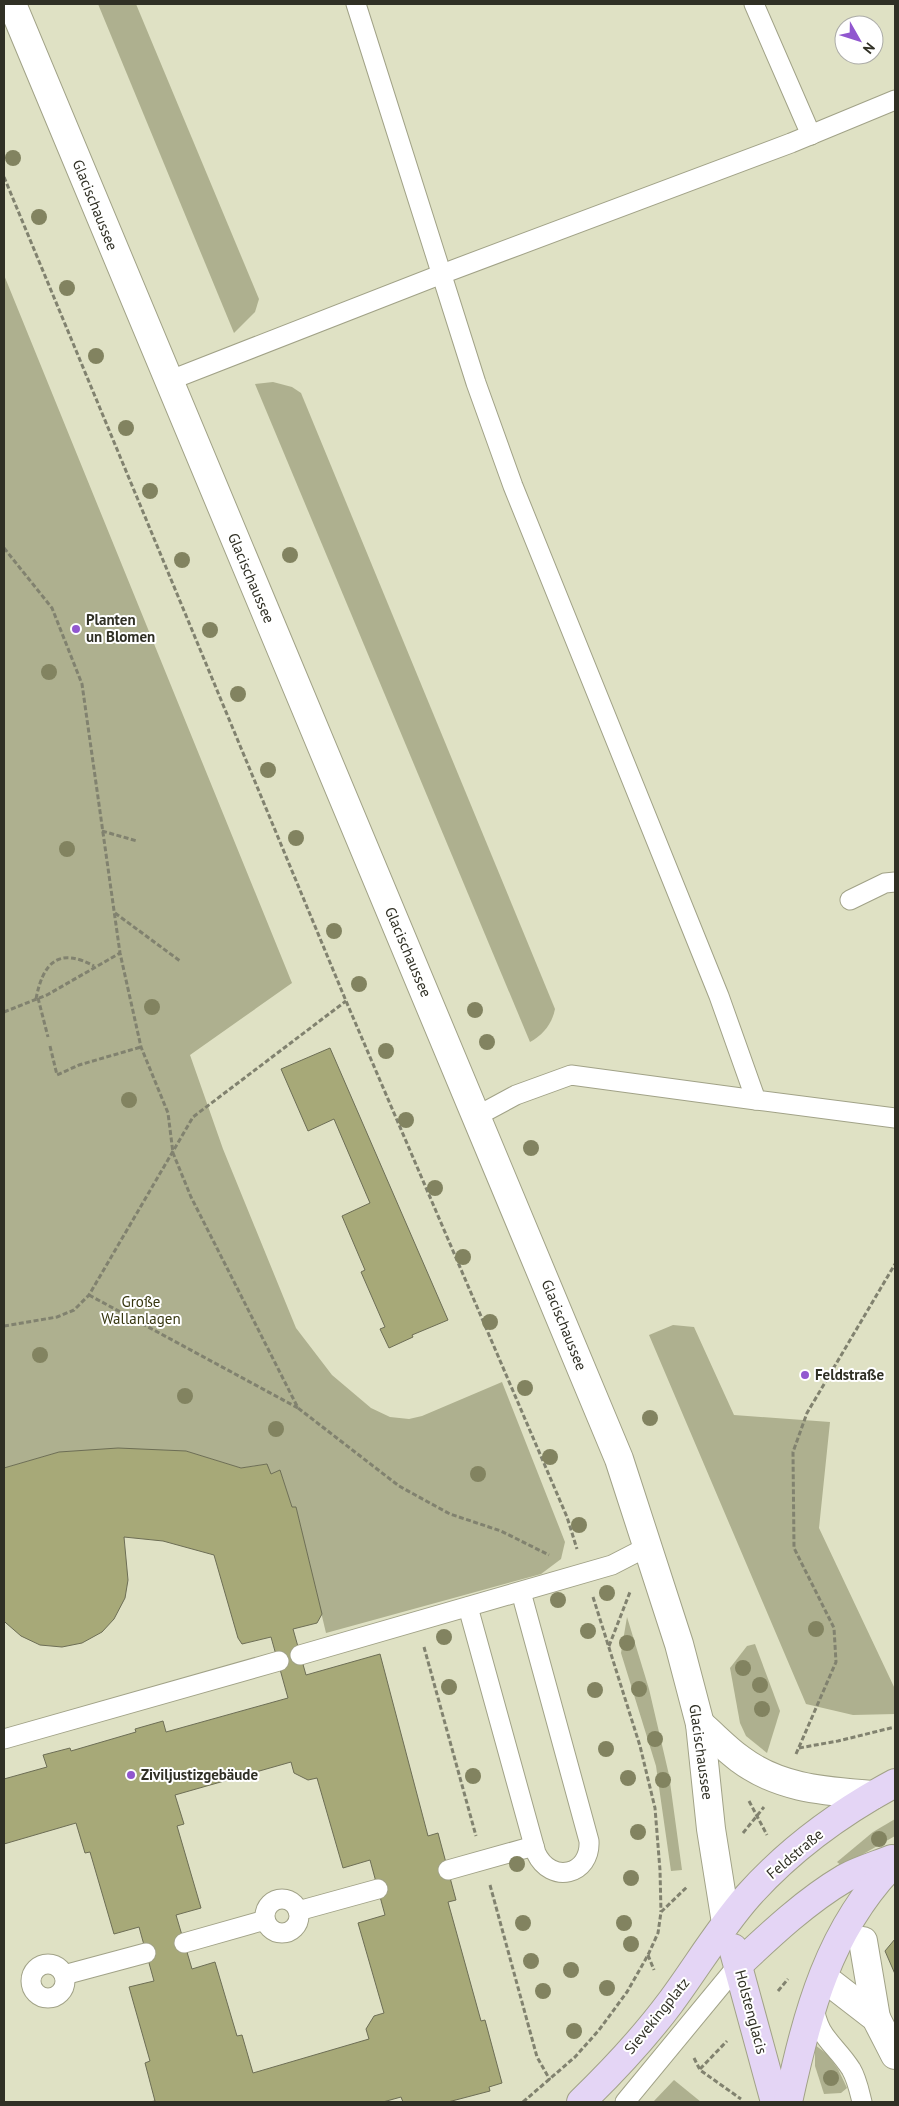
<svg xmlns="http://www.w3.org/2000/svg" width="899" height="2106" font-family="'PT Sans',sans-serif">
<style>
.green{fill:#aeb08f}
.building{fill:#a7a978;stroke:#6d6e55;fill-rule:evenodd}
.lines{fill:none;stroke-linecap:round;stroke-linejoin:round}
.service-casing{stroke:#a1a287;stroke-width:21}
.pedestrian-casing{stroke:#a1a287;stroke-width:30}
.tertiary-casing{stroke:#a1a287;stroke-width:30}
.secondary-casing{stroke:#a1a287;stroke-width:30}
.path{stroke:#81826f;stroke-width:3;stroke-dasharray:5 2.5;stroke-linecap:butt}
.service{stroke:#fff;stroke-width:19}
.pedestrian{stroke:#fff;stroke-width:28}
.tertiary{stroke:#fff;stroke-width:28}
.secondary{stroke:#e4d5f5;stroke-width:28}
.tree{fill:#828360}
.poi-dot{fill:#9157cf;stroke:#fff;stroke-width:2}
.labels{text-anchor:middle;stroke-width:4;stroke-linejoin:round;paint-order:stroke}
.street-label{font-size:15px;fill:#303025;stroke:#fff}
.poi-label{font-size:15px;font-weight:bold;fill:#303025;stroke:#fff;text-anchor:start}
.park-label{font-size:15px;fill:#36360f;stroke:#fff}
</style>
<rect width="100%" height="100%" fill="#dfe1c4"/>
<g class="green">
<path d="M98 4H136L259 299 255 312 234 333Z"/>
<path d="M4 275 292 983 190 1055 223 1149 296 1328 332 1375 371 1408 390 1417 409 1419 422 1416 502 1382 565 1542 561 1559 541 1574 326 1633 296 1507H292L280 1470 271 1474 266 1464 241 1468 186 1451 59 1452 4 1468Z"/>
<path d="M273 382 292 387 301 393 555 1009C552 1024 543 1035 530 1042L255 384Z"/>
<path d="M673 1325 694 1327 734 1415 830 1422 819 1528 895 1689V1714L853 1715 806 1704 649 1335Z"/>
<path d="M627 1617 649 1689 669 1775 682 1870 671 1871 656 1766 621 1653Z"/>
<path d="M755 1644 780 1711 767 1753 746 1736 740 1723 730 1668 747 1646Z"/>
<path d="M895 1819V1836L842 1866 837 1862 873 1832Z"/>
<path d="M815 2045 827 2054 838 2069 847 2088 841 2093 824 2094 815 2066Z"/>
<path d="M674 2080 701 2102H653Z"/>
</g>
<g class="building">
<path d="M330 1048 448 1320 412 1335 413 1337 389 1348 380 1329 385 1327 361 1272 365 1270 342 1216 370 1203 334 1119 308 1131 281 1069Z"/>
<path d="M118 1448 186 1451 241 1468 267 1464 271 1474 280 1470 292 1507H296L322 1614 317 1623 293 1629 306 1675 380 1654 428 1836 438 1833 456 1900 448 1902 481 2021 485 2020 502 2083 489 2087 490 2091 448 2102H403L401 2097 383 2102H149L155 2101 145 2063 150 2061 129 1987 154 1981 139 1927 114 1934 90 1852 85 1853 76 1823 4 1844V1779L47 1767 43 1755 70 1748 71 1751 136 1732 135 1729 163 1721 166 1732 288 1698 271 1637 242 1644 238 1638 214 1555 163 1541 124 1537 128 1580 125 1598 114 1619 102 1632 82 1643 62 1647 40 1645 21 1636 6 1623 4 1621V1468L59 1452ZM291 1762 294 1773 308 1780 317 1778 343 1868 370 1860 385 1915 358 1923 384 2013 374 2016 366 2029 369 2039 253 2073 242 2035 237 2036 215 1962 192 1969 176 1915 201 1908 177 1826 184 1824 175 1795Z"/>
<path d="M895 1939V1974L885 1951Z"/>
</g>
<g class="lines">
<g class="service-casing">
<g id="service">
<path d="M356 4 476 383 513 486 719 996 756 1100 895 1118"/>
<path d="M754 4 811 135"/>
<path d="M168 381 442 274 791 143 895 100"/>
<path d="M850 900 885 883 895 882"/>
<path d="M477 1116 516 1095 571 1075 756 1100"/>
<path d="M468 1607 536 1853C551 1885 591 1875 589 1841L521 1592"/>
<path d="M300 1655 612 1565 647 1547"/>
<path d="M4 1739 279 1661"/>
<path d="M448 1870 534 1846"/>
<circle cx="282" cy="1916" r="17"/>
<path d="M298 1911 378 1889"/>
<path d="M184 1943 265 1920"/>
<circle cx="48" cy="1981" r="17"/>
<path d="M64 1975 146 1953"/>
<path d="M814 2005C817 2037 835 2044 851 2069 857 2079 859 2090 862 2102"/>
<path d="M625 2102 738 1965"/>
</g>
</g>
<g class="pedestrian-casing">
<g id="pedestrian">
<path d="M863 1941 876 2018"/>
<path d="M832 1984 876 2018 895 2055"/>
</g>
</g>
<g class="tertiary-casing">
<g id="tertiary">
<path d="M12 4 619 1459 679 1644 700 1724 711 1829 726 1923"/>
<path d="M700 1724C713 1735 726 1749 740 1759 780 1789 826 1791 873 1795"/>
</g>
</g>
<g class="secondary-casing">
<g id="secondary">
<path d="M733 1948 775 2102"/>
<path d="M738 1965C771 1934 806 1901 845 1878 860 1870 877 1865 892 1859"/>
<path d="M581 2102C613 2071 643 2039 670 2003 696 1968 719 1929 748 1896 789 1850 841 1812 895 1783"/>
<path d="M788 2102C807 2014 829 1928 895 1862"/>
</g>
</g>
<g class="path">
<path d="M4 177 346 1001 567 1517 577 1549"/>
<path d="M4 548 52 608 82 684 120 953 141 1047 168 1113 173 1153 191 1197 298 1408 399 1486 428 1502 450 1514 501 1531 549 1555"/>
<path d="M102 831 137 841"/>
<path d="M115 913 180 961"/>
<path d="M38 998 48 1037"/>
<path d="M36 999C43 962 59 947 94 966"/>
<path d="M4 1012 47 995 120 953"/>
<path d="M50 1046 57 1075 79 1065 141 1047"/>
<path d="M89 1295 298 1408"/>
<path d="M4 1326 57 1317 74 1310 89 1295 193 1117 346 1001"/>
<path d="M593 1597 640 1746 655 1808 660 1870 661 1912"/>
<path d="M609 1646 630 1592"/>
<path d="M424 1647 476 1836"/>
<path d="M799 1748 838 1741 895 1727"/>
<path d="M796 1754 836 1662 834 1628 794 1548 793 1452 807 1413 895 1264"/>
<path d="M749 1801 767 1835"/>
<path d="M743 1833 764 1807"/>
<path d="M490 1885 537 2057 550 2080"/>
<path d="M648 1955 654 1970"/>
<path d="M778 1991 788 1979"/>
<path d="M694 2058 700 2070 741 2099"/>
<path d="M700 2069 727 2041"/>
<path d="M523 2102 575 2057 599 2030 627 1992 648 1955 658 1933 661 1912 688 1886"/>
</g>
<use href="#service" class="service"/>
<use href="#pedestrian" class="pedestrian"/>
<use href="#tertiary" class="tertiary"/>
<use href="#secondary" class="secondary"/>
</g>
<g class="tree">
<circle cx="13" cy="158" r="8"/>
<circle cx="39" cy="217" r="8"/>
<circle cx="67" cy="288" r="8"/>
<circle cx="96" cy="356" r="8"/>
<circle cx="126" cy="428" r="8"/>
<circle cx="150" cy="491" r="8"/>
<circle cx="290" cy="555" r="8"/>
<circle cx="182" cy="560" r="8"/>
<circle cx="210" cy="630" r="8"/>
<circle cx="49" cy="672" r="8"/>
<circle cx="238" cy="694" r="8"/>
<circle cx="268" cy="770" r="8"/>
<circle cx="296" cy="838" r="8"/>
<circle cx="67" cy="849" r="8"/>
<circle cx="334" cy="931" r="8"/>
<circle cx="359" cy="984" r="8"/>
<circle cx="152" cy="1007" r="8"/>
<circle cx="475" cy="1010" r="8"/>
<circle cx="487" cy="1042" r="8"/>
<circle cx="386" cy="1051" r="8"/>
<circle cx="129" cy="1100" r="8"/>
<circle cx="406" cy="1120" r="8"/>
<circle cx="531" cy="1148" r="8"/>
<circle cx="435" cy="1188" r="8"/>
<circle cx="463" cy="1257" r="8"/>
<circle cx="490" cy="1322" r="8"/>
<circle cx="40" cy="1355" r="8"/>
<circle cx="525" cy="1388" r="8"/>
<circle cx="185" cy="1396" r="8"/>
<circle cx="650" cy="1418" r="8"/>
<circle cx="276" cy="1429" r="8"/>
<circle cx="550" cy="1457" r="8"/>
<circle cx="478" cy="1474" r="8"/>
<circle cx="579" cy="1525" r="8"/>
<circle cx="607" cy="1593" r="8"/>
<circle cx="558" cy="1600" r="8"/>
<circle cx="816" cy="1629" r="8"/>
<circle cx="588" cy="1631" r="8"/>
<circle cx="444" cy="1637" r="8"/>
<circle cx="627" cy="1643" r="8"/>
<circle cx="743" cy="1668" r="8"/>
<circle cx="760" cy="1685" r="8"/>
<circle cx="449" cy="1687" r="8"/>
<circle cx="639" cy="1689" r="8"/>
<circle cx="595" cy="1690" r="8"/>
<circle cx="762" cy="1709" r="8"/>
<circle cx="655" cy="1739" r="8"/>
<circle cx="606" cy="1749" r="8"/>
<circle cx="473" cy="1776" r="8"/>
<circle cx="628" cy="1778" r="8"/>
<circle cx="663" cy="1780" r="8"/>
<circle cx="638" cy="1832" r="8"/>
<circle cx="879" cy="1839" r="8"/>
<circle cx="517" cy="1864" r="8"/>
<circle cx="631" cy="1878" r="8"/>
<circle cx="523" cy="1923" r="8"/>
<circle cx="624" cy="1923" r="8"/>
<circle cx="631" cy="1944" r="8"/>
<circle cx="531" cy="1961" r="8"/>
<circle cx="571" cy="1970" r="8"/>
<circle cx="607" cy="1988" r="8"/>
<circle cx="543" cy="1991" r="8"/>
<circle cx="574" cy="2031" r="8"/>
<circle cx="831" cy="2078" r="8"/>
</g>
<g class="poi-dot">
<circle cx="76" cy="629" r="5"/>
<circle cx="805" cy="1375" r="5"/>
<circle cx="131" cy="1775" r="5"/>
</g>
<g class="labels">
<g class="street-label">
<text transform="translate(95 205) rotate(68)" y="5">Glacischaussee</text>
<text transform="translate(251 578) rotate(67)" y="5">Glacischaussee</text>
<text transform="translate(408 952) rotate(67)" y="5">Glacischaussee</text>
<text transform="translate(564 1325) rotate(68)" y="5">Glacischaussee</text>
<text transform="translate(701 1752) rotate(82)" y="5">Glacischaussee</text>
<text transform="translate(795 1854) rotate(-40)" y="5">Feldstraße</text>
<text transform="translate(751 2012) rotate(75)" y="5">Holstenglacis</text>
<text transform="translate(657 2016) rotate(-51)" y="5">Sievekingplatz</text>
</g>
<g class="poi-label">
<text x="86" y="625">Planten<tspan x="86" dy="17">un Blomen</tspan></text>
<text x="815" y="1380">Feldstraße</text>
<text x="141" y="1780">Ziviljustizgebäude</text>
</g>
<g class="park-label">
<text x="141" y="1307">Große<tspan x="141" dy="17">Wallanlagen</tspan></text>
</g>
</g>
<rect width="899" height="2106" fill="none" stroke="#303025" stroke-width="10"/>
<g transform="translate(859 40) rotate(129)"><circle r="24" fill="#ffffff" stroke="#acaca8"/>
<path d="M0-4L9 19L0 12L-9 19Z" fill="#9157cf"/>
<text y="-8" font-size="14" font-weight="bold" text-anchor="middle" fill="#303025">N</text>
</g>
</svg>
